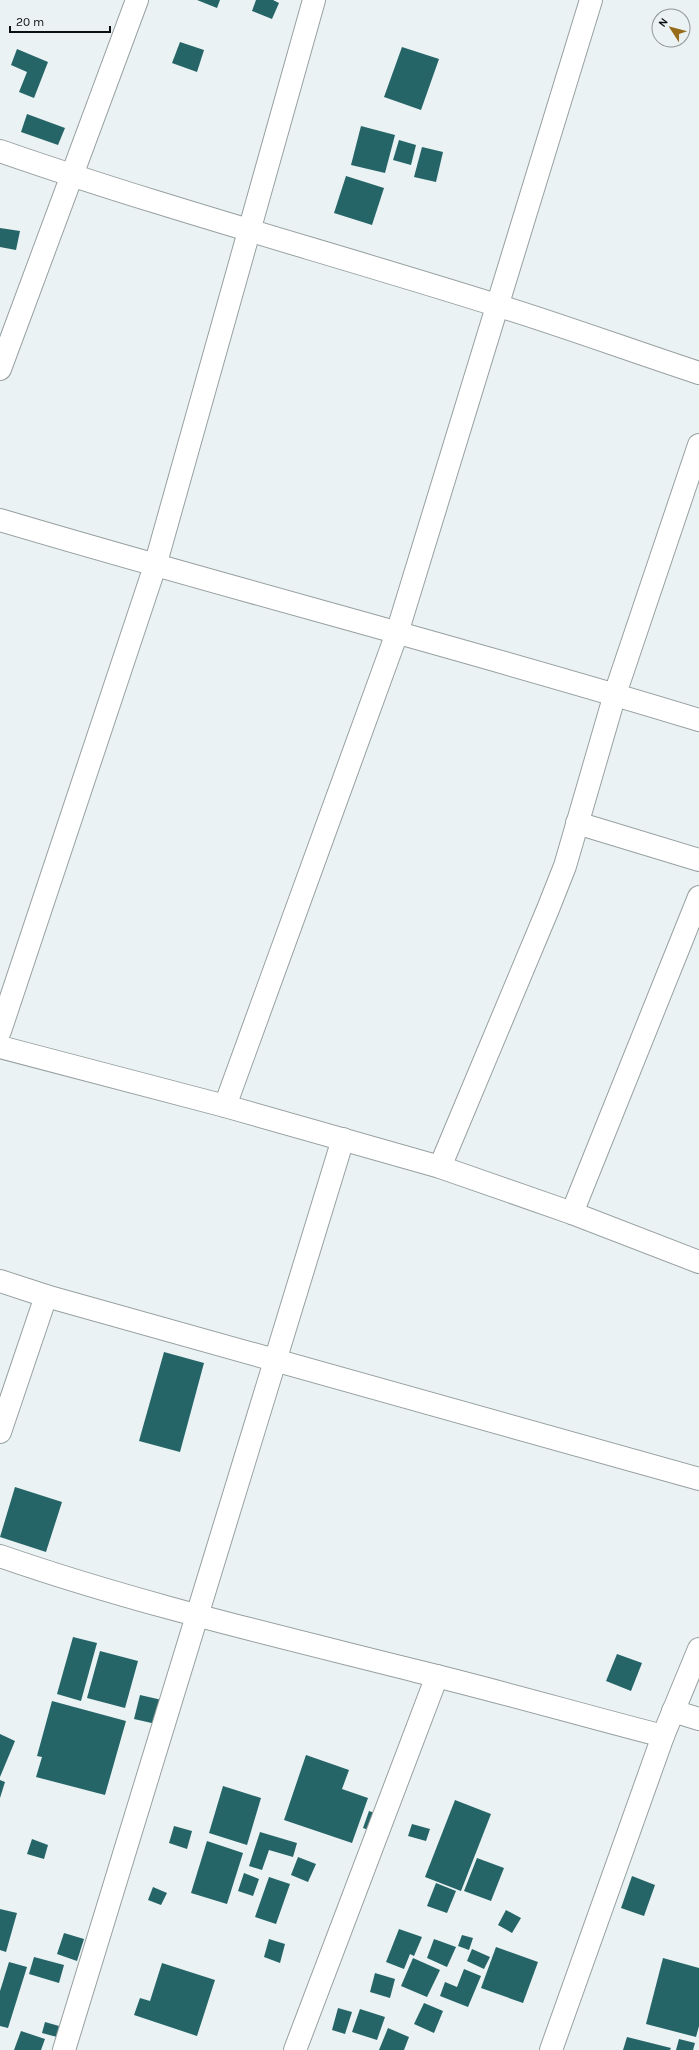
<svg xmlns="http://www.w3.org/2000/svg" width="699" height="2050" font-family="Karla,sans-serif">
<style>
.building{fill:#256568}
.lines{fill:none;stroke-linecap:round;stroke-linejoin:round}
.minor-casing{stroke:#98a0a0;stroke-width:24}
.minor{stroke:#fff;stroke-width:22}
</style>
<rect width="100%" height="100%" fill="#eaf2f3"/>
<g class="building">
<path d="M197 0H220L217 8Z"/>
<path d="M256 0H273L279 3 272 19 252 11Z"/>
<path d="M180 42 204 50 197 72 172 63Z"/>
<path d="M402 47 439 59 421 110 384 97Z"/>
<path d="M17 49 48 62 34 98 19 92 27 72 11 65Z"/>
<path d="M27 114 65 128 58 145 21 132Z"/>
<path d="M361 126 395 135 385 173 351 165Z"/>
<path d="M399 140 416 145 411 165 393 160Z"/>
<path d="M422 147 443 152 436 182 414 177Z"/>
<path d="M346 176 384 188 372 225 334 213Z"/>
<path d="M0 228 20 231 16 250 0 247Z"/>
<path d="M164 1352 204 1363 180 1452 139 1441Z"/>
<path d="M15 1487 62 1502 46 1552 0 1537Z"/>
<path d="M73 1637 97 1643 81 1701 57 1694Z"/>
<path d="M100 1651 138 1661 125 1708 87 1698Z"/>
<path d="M617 1654 642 1663 631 1691 606 1681Z"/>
<path d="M140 1695 162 1700 156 1724 134 1719Z"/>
<path d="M52 1701 126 1721 105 1795 36 1777 42 1757 37 1756Z"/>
<path d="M0 1734 15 1741 0 1777Z"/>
<path d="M306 1755 349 1770 342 1789 368 1798 352 1843 284 1820Z"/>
<path d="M0 1780 5 1782 0 1798Z"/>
<path d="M223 1786 261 1798 247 1845 209 1833Z"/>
<path d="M455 1800 491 1814 461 1891 425 1877Z"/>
<path d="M369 1811 380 1815 374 1832 363 1828Z"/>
<path d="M412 1824 430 1829 426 1841 408 1836Z"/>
<path d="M174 1826 192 1831 187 1849 169 1843Z"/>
<path d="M260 1832 297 1843 293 1857 269 1850 262 1870 249 1866Z"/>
<path d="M32 1839 48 1845 44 1859 27 1854Z"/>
<path d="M207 1841 243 1853 227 1904 191 1893Z"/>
<path d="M298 1857 316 1864 308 1882 291 1875Z"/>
<path d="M477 1858 504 1868 491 1901 464 1891Z"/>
<path d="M244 1873 259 1879 253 1896 238 1891Z"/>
<path d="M632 1876 655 1885 644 1916 621 1908Z"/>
<path d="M269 1877 290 1884 276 1924 255 1917Z"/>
<path d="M436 1883 456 1891 447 1913 427 1906Z"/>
<path d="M153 1887 167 1893 161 1905 148 1900Z"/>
<path d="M0 1909 17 1913 6 1952 0 1950Z"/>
<path d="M506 1910 521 1918 512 1933 498 1925Z"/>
<path d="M399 1929 422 1937 414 1956 410 1954 404 1969 386 1962Z"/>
<path d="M64 1933 84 1939 77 1961 57 1954Z"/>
<path d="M462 1935 473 1938 469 1950 458 1946Z"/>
<path d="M269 1939 285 1944 280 1963 264 1957Z"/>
<path d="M434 1939 456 1947 447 1967 427 1958Z"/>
<path d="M496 1947 538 1962 523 2003 481 1988Z"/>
<path d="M472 1949 490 1957 484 1969 467 1961Z"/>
<path d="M34 1957 64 1965 59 1983 29 1974Z"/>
<path d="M413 1958 440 1970 427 1997 401 1986Z"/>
<path d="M663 1958 699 1968V2026L696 2037 646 2024Z"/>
<path d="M9 1962 27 1967 8 2028 0 2026V1991Z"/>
<path d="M162 1963 215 1980 197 2036 134 2015 140 1998 150 2001Z"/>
<path d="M464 1969 481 1976 468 2007 440 1996 445 1982 457 1987Z"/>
<path d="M375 1973 395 1979 390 1998 370 1992Z"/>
<path d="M424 2003 443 2011 434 2033 414 2024Z"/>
<path d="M338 2008 352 2012 345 2034 332 2030Z"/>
<path d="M360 2009 385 2017 377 2040 352 2032Z"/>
<path d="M45 2022 59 2026 57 2037 42 2033Z"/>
<path d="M388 2028 409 2037 404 2050H379Z"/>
<path d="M21 2031 45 2039 41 2050H14Z"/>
<path d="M627 2037 671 2048 670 2050H623Z"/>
<path d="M679 2039 695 2043 693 2050H676Z"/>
</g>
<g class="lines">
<g class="minor-casing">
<g id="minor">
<path d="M0 151C164 208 331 253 496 305 564 326 632 351 699 373"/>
<path d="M0 369 137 0"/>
<path d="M0 520C232 589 467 649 699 720"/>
<path d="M577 823 699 860"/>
<path d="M0 1031 155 566 314 0"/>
<path d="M0 1047 225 1106 440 1167 572 1213 699 1262"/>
<path d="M225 1106 397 633 591 0"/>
<path d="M440 1167 548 909 565 866 615 694 699 445"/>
<path d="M572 1213 699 897"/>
<path d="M0 1281 46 1296 699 1479"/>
<path d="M0 1432 46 1296"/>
<path d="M0 1556C135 1603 278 1636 416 1671 499 1691 581 1715 663 1736"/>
<path d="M673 1711 699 1719"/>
<path d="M64 2050 343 1139"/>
<path d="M295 2050 437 1676"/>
<path d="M551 2050 663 1736 699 1649"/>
</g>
</g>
<use href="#minor" class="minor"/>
</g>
<g transform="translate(671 28) rotate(306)"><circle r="19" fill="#eaf2f3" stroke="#919798"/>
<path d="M0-3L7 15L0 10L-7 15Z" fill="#976c19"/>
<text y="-6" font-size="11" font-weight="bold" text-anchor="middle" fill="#0c0f0f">N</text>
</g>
<path d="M10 26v6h100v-6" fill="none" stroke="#0c0f0f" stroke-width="2"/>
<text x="16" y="26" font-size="12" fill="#0c0f0f" stroke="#eaf2f3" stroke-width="3" paint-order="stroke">20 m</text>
</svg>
